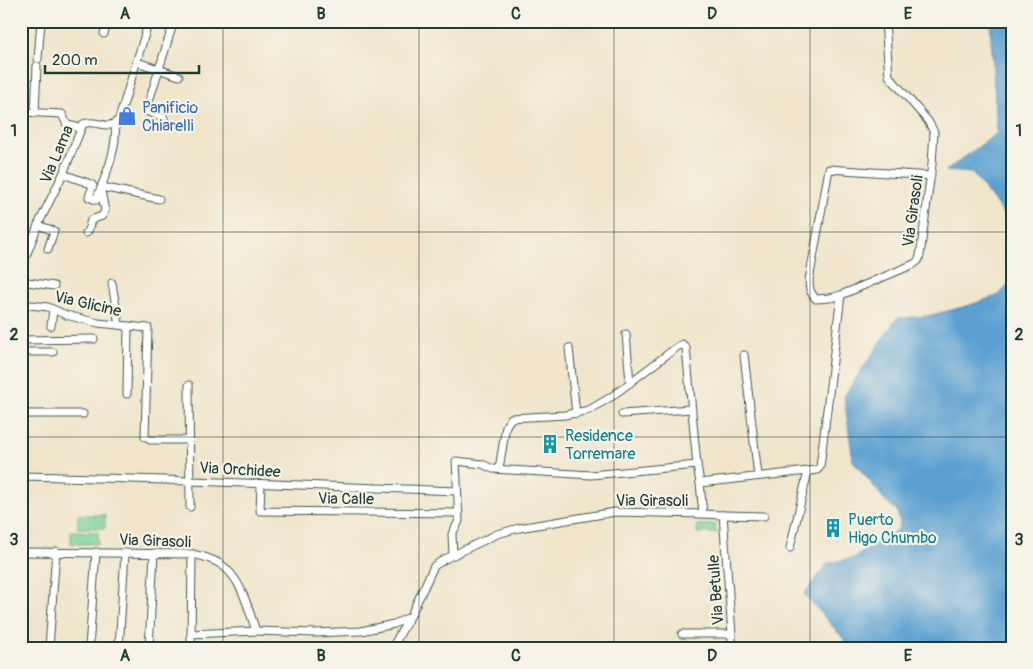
<svg xmlns="http://www.w3.org/2000/svg" width="1033" height="669" font-family="Pangolin,sans-serif">
<style>
.green{fill:#7ed295;stroke:#4e8864}
.water{fill:#5ca0d1;stroke:#3e6e82}
.lines{fill:none;stroke-linecap:round;stroke-linejoin:round}
.minor-casing{stroke:#3e564b;stroke-width:9}
.minor{stroke:#fff;stroke-width:7}
.grid{fill:none;stroke:#1f3d34;stroke-width:1;stroke-opacity:0.55}
.labels{text-anchor:middle;stroke-width:4.5;stroke-linejoin:round;paint-order:stroke}
.shop-label{font-size:16px;fill:#366cbe;stroke:#f7f3e8;text-anchor:start}
.street-label{font-size:16px;fill:#1f3d34;stroke:#f7f3e8}
.culture-label{font-size:16px;fill:#0d838f;stroke:#f7f3e8;text-anchor:start}
.neatline{fill:none;stroke:#1f3d34;stroke-width:2}
.grid-label{font-size:16px;text-anchor:middle;font-weight:bold;fill:#1f3d34}
</style>
<rect width="100%" height="100%" fill="#f7f3e8"/>
<filter id="ink" filterUnits="userSpaceOnUse"><feTurbulence type="fractalNoise" baseFrequency=".02" numOctaves="2"/><feDisplacementMap in="SourceGraphic" scale="10" xChannelSelector="R" yChannelSelector="G"/><feConvolveMatrix kernelMatrix="1 2 1 2 8 2 1 2 1" color-interpolation-filters="sRGB"/></filter>
<filter id="wash" filterUnits="userSpaceOnUse"><feTurbulence type="fractalNoise" baseFrequency=".0096" numOctaves="4" result="noise"/><feDisplacementMap in="SourceGraphic" scale="20" xChannelSelector="R" yChannelSelector="G"/><feGaussianBlur stdDeviation="1.12" result="paint"/><feColorMatrix in="noise" values="0 0 0 0 0 0 0 0 0 0 0 0 0 0 0 0 0 1.4 0 .05"/><feComposite in="paint" operator="in"/></filter>
<g filter="url(#wash)">
<rect width="100%" height="100%" fill="#f0e5cb"/>
<g class="green">
<rect x="78" y="515" width="27" height="13"/>
<path d="M715 524 716 533H697V525Z"/>
<path d="M71 531 98 532V544H71Z"/>
</g>
<g class="water">
<path d="M990 21H1012V232L1001 210 972 173 946 171 997 133Z"/>
<path d="M1012 281V648H844V639L804 594 828 563 854 558 898 529 900 523 897 510 889 505 853 461 844 396 897 318 927 316 967 306 999 295Z"/>
<path d="M717 573 718 592 709 593 708 574Z"/>
</g>
</g>
<g filter="url(#ink)">
<g class="lines">
<g class="minor-casing">
<g id="minor">
<path d="M104 34 107 21"/>
<path d="M38 59 41 21"/>
<path d="M137 62 179 76"/>
<path d="M21 112 62 114 67 125 81 128"/>
<path d="M35 113 37 66"/>
<path d="M164 118 146 111 174 21"/>
<path d="M63 174 91 184 93 186 89 197 96 200C105 177 118 149 115 124"/>
<path d="M102 187 159 199"/>
<path d="M38 225 54 231 48 249"/>
<path d="M86 233 88 231 91 220 102 216 105 211 101 191"/>
<path d="M21 269 38 225 63 174 83 124C96 118 109 133 119 119L149 21"/>
<path d="M21 281 54 286"/>
<path d="M112 283 119 325"/>
<path d="M841 295 830 298 816 299C810 293 809 288 809 280L829 169 931 176"/>
<path d="M21 304 48 307 66 315 98 323 148 328 145 437"/>
<path d="M51 326 53 310"/>
<path d="M626 334 630 383"/>
<path d="M21 340 94 339"/>
<path d="M569 348 576 414"/>
<path d="M21 352H53"/>
<path d="M744 355 758 476"/>
<path d="M189 385 190 507"/>
<path d="M127 394 128 326"/>
<path d="M21 414H83"/>
<path d="M622 414 691 409"/>
<path d="M150 440H189"/>
<path d="M499 469 506 426 511 418 565 415 589 410 611 397 677 347 682 344 686 348 697 465"/>
<path d="M21 476C167 479 312 486 457 491"/>
<path d="M261 484 260 511 459 513"/>
<path d="M723 515 764 516"/>
<path d="M790 548 808 471"/>
<path d="M21 552 192 554C202 556 213 559 222 565 242 580 248 608 256 631L315 633 361 631 394 624 410 617 434 566 445 559 497 534 519 528 615 512 703 514 700 483 817 470 820 467 841 295 914 264 918 261 920 256 932 164 934 132 928 121 889 76 885 21"/>
<path d="M453 555 452 534 459 521 456 461 482 464 493 469 591 475 697 465 700 483"/>
<path d="M191 634 256 631"/>
<path d="M682 634H732L723 515 703 514"/>
<path d="M732 634V648"/>
<path d="M49 648 56 551"/>
<path d="M89 648 96 552"/>
<path d="M119 648 125 553"/>
<path d="M149 648 154 553"/>
<path d="M191 648 192 554"/>
<path d="M392 648 409 618"/>
</g>
</g>
<use href="#minor" class="minor"/>
</g>
</g>
<path class="grid" d="M223 21V648M419 21V648M614 21V648M810 21V648M21 232H1012M21 437H1012"/>
<defs>
<g id="shop-bare" transform="scale(1.5)"><path d="M-5-2.5h2.3a2.7 3.5 0 0 1 5.4 0H5L5.5 6h-11ZM-1.5-2.5h3a1.5 2.3 0 0 0-3 0Z" fill="#3f7fe0" stroke="#f7f3e8" stroke-width="2.5" paint-order="stroke"/></g>
<g id="building-bare" transform="scale(1.5)"><path d="M-4-6H4V6H1V3H-1V6H-4ZM-2.5-4.3h1.7v1.8h-1.7ZM.8-4.3h1.7v1.8H.8ZM-2.5-1h1.7V.8h-1.7ZM.8-1h1.7V.8H.8Z" fill="#0f9aa8" stroke="#f7f3e8" stroke-width="2.5" paint-order="stroke"/></g>
</defs>
<g fill-rule="evenodd">
<use href="#shop-bare" x="127" y="116"/>
<use href="#building-bare" x="550" y="444"/>
<use href="#building-bare" x="833" y="528"/>
</g>
<g class="labels">
<g class="shop-label">
<text x="142" y="113">Panificio<tspan x="142" dy="18">Chiarelli</tspan></text>
</g>
<g class="street-label">
<text transform="translate(56 154) rotate(-67)" y="6">Via Lama</text>
<text transform="translate(912 211) rotate(-82)" y="6">Via Girasoli</text>
<text transform="translate(88 303) rotate(13)" y="6">Via Glicine</text>
<text transform="translate(240 469) rotate(3)" y="6">Via Orchidee</text>
<text transform="translate(346 498) rotate(1)" y="6">Via Calle</text>
<text x="652" y="506">Via Girasoli</text>
<text transform="translate(155 540) rotate(2)" y="6">Via Girasoli</text>
<text transform="translate(715 590) rotate(-94)" y="6">Via Betulle</text>
</g>
<g class="culture-label">
<text x="565" y="441">Residence<tspan x="565" dy="18">Torremare</tspan></text>
<text x="848" y="525">Puerto<tspan x="848" dy="18">Higo Chumbo</tspan></text>
</g>
</g>
<rect width="1033" height="669" fill="none" stroke="#f7f3e8" stroke-width="55"/>
<path d="M45 65v8h154v-8" fill="none" stroke="#1f3d34" stroke-width="2.5"/>
<text x="52" y="65" font-size="15" fill="#1f3d34" stroke="#f7f3e8" stroke-width="4" paint-order="stroke">200 m</text>
<rect x="28" y="28" width="978" height="614" class="neatline"/>
<g class="grid-label">
<text x="125" y="19">A</text>
<text x="321" y="19">B</text>
<text x="516" y="19">C</text>
<text x="712" y="19">D</text>
<text x="908" y="19">E</text>
<text x="14" y="136">1</text>
<text x="1019" y="136">1</text>
<text x="14" y="340">2</text>
<text x="1019" y="340">2</text>
<text x="14" y="545">3</text>
<text x="1019" y="545">3</text>
<text x="125" y="661">A</text>
<text x="321" y="661">B</text>
<text x="516" y="661">C</text>
<text x="712" y="661">D</text>
<text x="908" y="661">E</text>
</g>
</svg>
